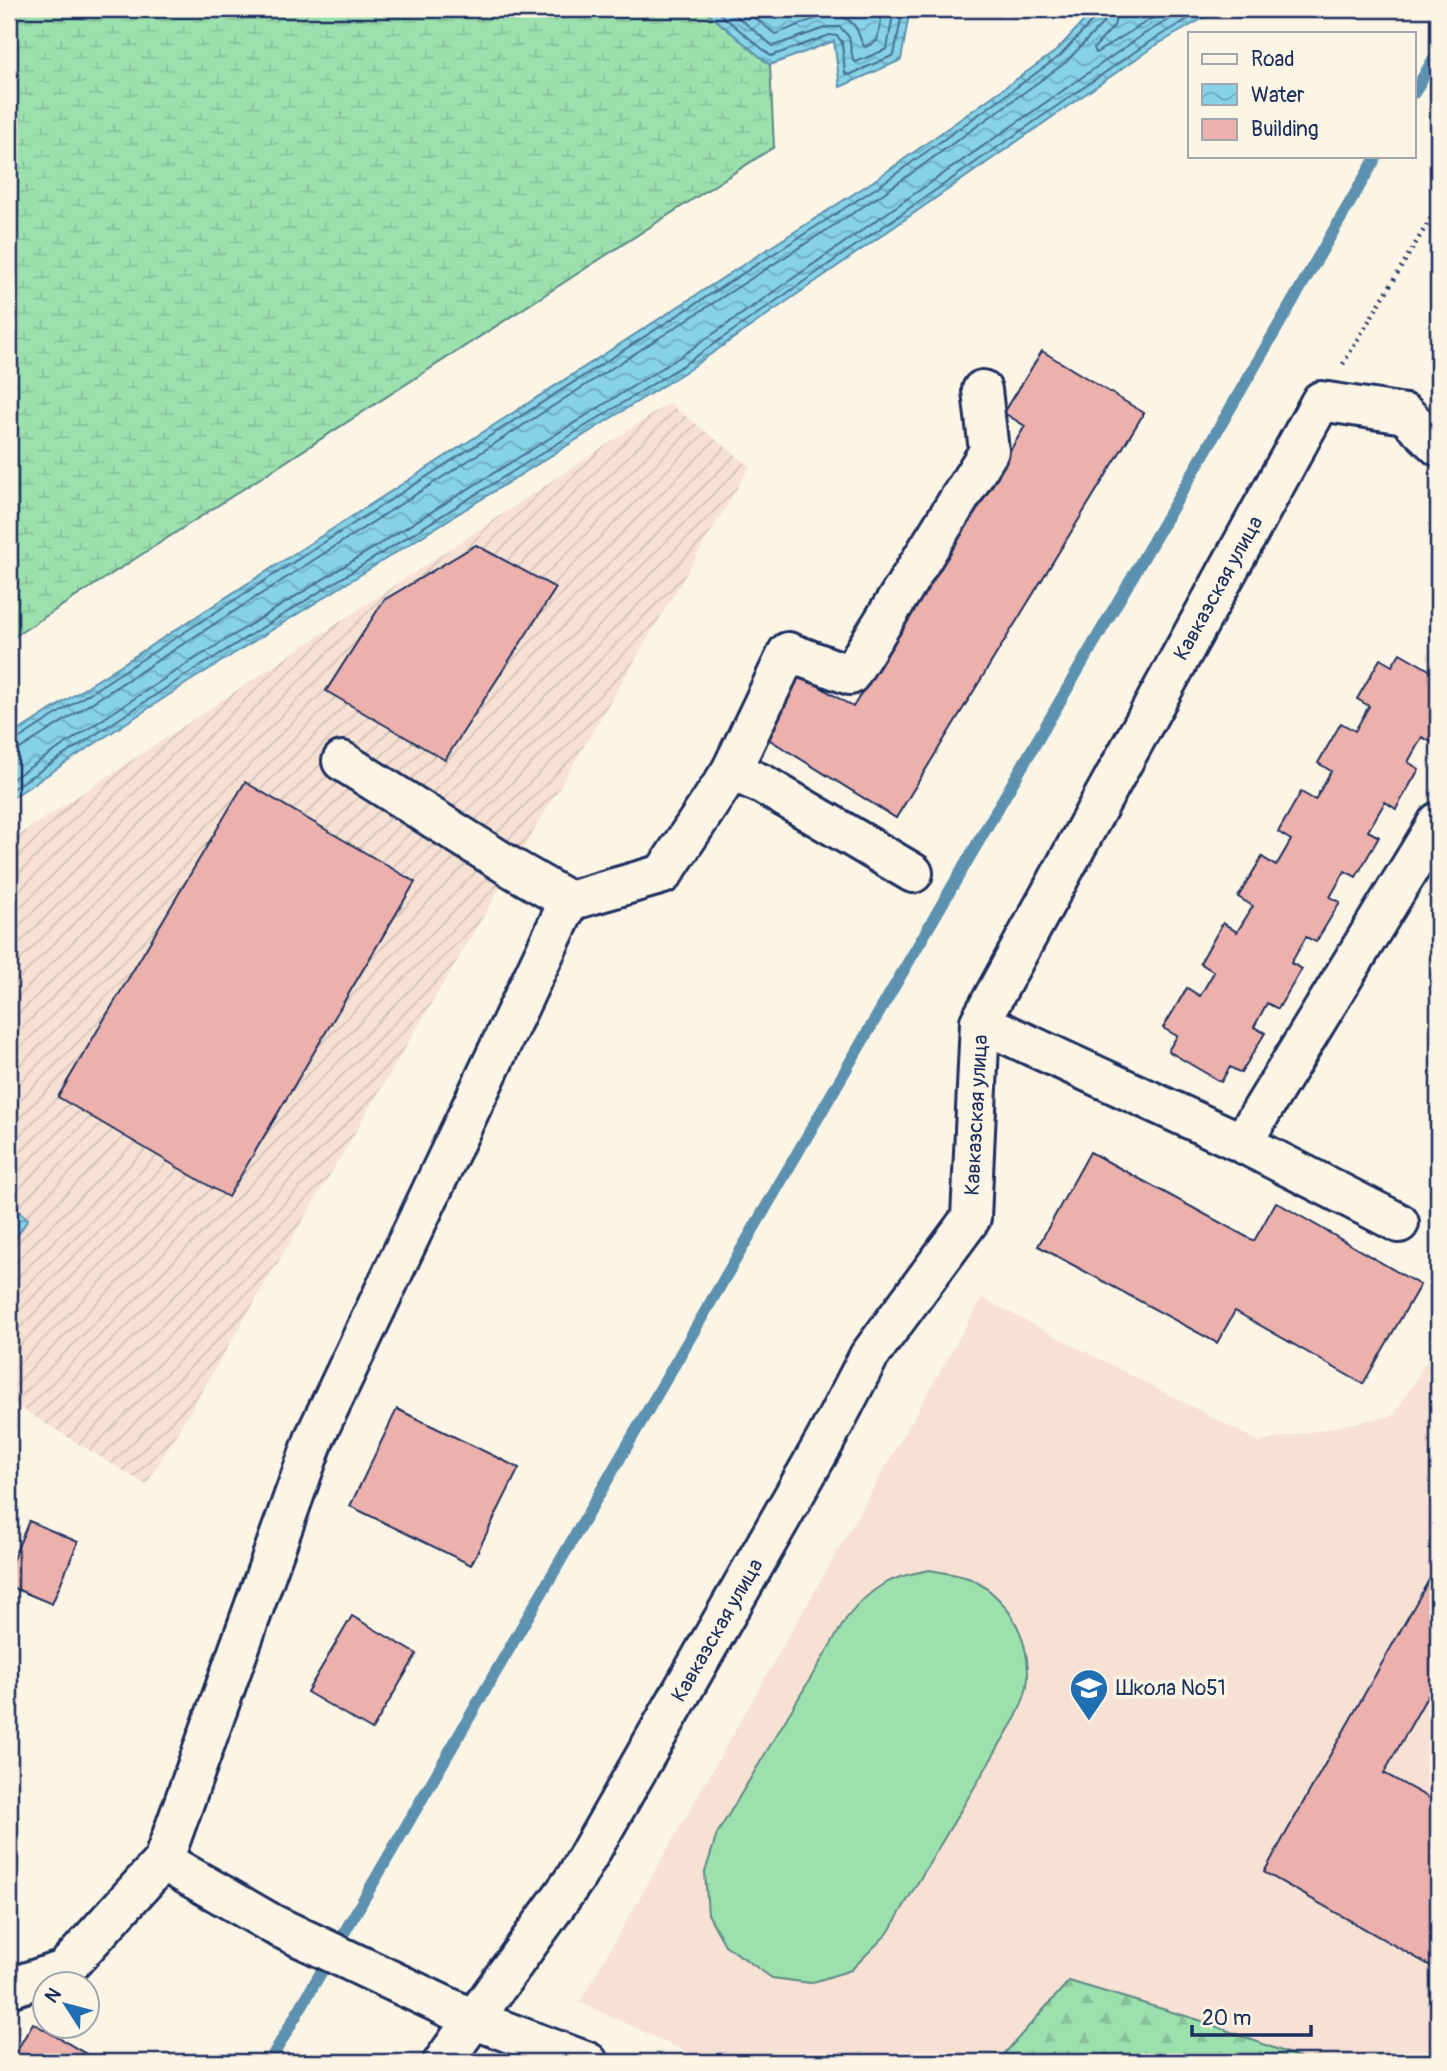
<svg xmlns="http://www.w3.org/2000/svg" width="1447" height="2071" font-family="Pangolin,sans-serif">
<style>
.built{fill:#f7e1d4}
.industrial{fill:url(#industrial-furrows)}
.grass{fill:#9ce1ad;stroke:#5c8886;stroke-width:2}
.forest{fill:url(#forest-firs);stroke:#5c8886;stroke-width:2}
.wetland{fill:url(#wetland-marsh);stroke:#5c8886;stroke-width:2}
.water{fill:url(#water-waves);stroke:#5c91b0;stroke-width:2}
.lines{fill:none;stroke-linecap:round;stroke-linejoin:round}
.shore{stroke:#467095;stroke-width:2}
.stream{stroke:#5c91b0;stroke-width:12}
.building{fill:#ecb1ac;stroke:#1b2f5e;stroke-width:2}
.minor-casing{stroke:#1b2f5e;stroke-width:44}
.path{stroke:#1b2f5e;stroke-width:4.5;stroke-dasharray:2 5;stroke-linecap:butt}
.minor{stroke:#fcf5e5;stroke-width:38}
.labels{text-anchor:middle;stroke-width:7;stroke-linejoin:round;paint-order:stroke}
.street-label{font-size:21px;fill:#1b2f5e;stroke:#fcf5e5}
.poi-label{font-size:21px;fill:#1b2f5e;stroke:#fcf5e5;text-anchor:start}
</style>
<defs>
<pattern id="industrial-furrows" width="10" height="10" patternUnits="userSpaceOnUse" patternTransform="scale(1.75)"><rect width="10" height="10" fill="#f7e1d4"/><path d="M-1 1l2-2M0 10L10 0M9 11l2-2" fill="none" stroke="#d3c1b8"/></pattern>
<pattern id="forest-firs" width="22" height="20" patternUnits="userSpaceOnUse" patternTransform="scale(1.75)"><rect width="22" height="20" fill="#9ce1ad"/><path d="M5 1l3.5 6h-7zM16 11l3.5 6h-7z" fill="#86c197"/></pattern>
<pattern id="wetland-marsh" width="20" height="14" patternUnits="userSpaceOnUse" patternTransform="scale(1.75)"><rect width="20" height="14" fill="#9ce1ad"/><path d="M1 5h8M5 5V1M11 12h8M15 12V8" fill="none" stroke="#86c197"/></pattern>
<pattern id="water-waves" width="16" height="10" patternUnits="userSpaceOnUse" patternTransform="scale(1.75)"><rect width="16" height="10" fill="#87d2e7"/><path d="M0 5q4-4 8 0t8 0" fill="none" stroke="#6eabbe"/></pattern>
</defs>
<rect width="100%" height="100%" fill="#fcf5e5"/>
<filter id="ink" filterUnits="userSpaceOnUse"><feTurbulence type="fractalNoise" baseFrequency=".0143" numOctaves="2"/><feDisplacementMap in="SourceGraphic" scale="14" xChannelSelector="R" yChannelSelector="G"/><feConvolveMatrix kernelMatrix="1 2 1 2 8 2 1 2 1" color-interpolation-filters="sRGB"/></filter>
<g filter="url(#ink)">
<path class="built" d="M982 1298 1260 1442 1394 1415 1438 1343V2062H708L580 2002Z"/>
<path class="industrial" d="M669 403 750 466 146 1485 9 1401V842Z"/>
<path class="grass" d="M930 1570C943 1573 961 1574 973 1580 1009 1599 1028 1636 1028 1675 1028 1690 1022 1704 1016 1717L888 1933 851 1970 810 1983 772 1978 725 1945 708 1914 705 1872 717 1834 846 1619C872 1586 889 1577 930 1570Z"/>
<path class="forest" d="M1069 1981 1199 2020 1311 2062H997Z"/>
<path class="wetland" d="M9 9H703L770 65 774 147 9 640Z"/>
<g class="water">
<path d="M703 9H910L901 60 840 87 834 41 770 65Z"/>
<path d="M1095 9H1219L1153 47 688 370 187 683 9 800V737L872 182 1056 51Z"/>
<path d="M9 1203 28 1219 9 1249Z"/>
</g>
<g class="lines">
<g class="shore">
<path d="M714 9 771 56 830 35 837 36 842 42 845 73 849 75 894 55 903 9"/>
<path d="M728 9 773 46 828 27H840L849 37 853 60 856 62 887 49 894 9"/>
<path d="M744 9 775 34C797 28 833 3 853 24 860 31 859 41 865 47L877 41 883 9"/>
<path d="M1118 9 1114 26 1094 48 1096 53 1167 9"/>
<path d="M9 743 15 741 876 188 1060 56 1097 16 1099 9"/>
<path d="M9 751 20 749 881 195 1065 63 1104 22 1108 9"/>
<path d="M9 781 179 669 680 357 1144 34 1188 9"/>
<path d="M9 791 183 677 685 364 1149 42 1205 9"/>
</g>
<g class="stream">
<path d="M1414 93 1438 51"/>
<path d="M269 2062 1377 156"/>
</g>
</g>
<g class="building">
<path d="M1042 351 1144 413 896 818 757 732 794 671 853 707 1025 426 1004 413Z"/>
<path d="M476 545 556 588 445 760 326 691 384 600Z"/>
<path d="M1400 653 1438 675V738L1435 744 1422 737 1408 762 1419 769 1396 809 1385 802 1368 831 1379 837 1356 877 1345 871 1330 897 1340 902 1316 942 1306 937 1291 963 1302 969 1278 1009 1267 1003 1254 1027 1265 1033 1241 1073 1230 1067 1221 1082 1168 1051 1177 1036 1163 1028 1187 988 1200 996 1214 972 1200 963 1223 923 1237 932 1253 906 1238 897 1262 857 1276 866 1291 840 1278 832 1301 792 1315 800 1331 771 1318 763 1341 723 1355 731 1369 706 1357 699 1380 659 1392 666Z"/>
<path d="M245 782 415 882 228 1197 58 1097Z"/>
<path d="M1090 1152 1254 1241 1276 1202 1420 1285 1363 1384 1235 1311 1217 1343 1038 1246Z"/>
<path d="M397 1409 519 1468 471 1565 350 1506Z"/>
<path d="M29 1521 78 1542 52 1604 9 1586V1568Z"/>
<path d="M1438 1564V1677L1384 1773 1438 1803V1970L1264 1872Z"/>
<path d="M352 1616 417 1654 372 1730 307 1692Z"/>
<path d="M33 2023 93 2058 91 2062H10Z"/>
</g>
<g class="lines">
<g class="minor-casing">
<g id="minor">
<path d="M731 771 788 652 850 675 989 451 982 390"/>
<path d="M569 901 663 874 731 771 762 784 913 873"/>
<path d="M980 1022 1242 1143 1438 822"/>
<path d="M1242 1143 1399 1223"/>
<path d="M163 1861 274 1925 475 2020 588 2062"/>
<path d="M9 1988 64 1970 163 1861 315 1437 569 901 512 868 342 761"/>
<path d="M443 2062 576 1877 825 1441 869 1356 971 1218 980 1022 1321 401 1405 414 1438 446"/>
</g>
</g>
<path class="path" d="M1343 364 1438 206"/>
<use href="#minor" class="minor"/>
</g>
</g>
<defs>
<g id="school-pin" transform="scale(2.0125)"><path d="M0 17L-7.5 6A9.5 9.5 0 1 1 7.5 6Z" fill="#1f6fb2" stroke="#fcf5e5"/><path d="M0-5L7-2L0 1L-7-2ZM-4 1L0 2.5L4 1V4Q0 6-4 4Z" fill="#fff"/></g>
</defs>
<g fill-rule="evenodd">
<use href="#school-pin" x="1089" y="1688"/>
</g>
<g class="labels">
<g class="street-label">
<text transform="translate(1218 588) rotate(-61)" y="7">Кавказская улица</text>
<text transform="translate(976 1115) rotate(-87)" y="7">Кавказская улица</text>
<text transform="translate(717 1630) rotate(-60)" y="7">Кавказская улица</text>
</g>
<g class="poi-label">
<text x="1116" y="1695">Школа №51</text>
</g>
</g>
<rect width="1447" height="2071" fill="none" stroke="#fcf5e5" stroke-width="35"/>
<rect x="18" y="18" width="1412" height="2036" fill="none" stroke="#1b2f5e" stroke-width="2.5" filter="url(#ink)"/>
<rect x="1188" y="32" width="228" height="126" fill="#fcf5e5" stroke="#a2a6af" stroke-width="2"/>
<rect x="1202" y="54" width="35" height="10" fill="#fcf5e5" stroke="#a2a6af" stroke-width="2"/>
<text x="1251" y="66" font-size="21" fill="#1b2f5e">Road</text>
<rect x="1202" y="84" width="35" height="21" fill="url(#water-waves)" stroke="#a2a6af" stroke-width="2"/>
<text x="1251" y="102" font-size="21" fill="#1b2f5e">Water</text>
<rect x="1202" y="119" width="35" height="21" fill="#ecb1ac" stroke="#a2a6af" stroke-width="2"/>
<text x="1251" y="136" font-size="21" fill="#1b2f5e">Building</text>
<g transform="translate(66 2005) rotate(306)"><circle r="33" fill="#fcf5e5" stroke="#a2a6af" stroke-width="2"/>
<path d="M0-5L12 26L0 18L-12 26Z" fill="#1f6fb2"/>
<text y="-10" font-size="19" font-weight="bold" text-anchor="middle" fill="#1b2f5e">N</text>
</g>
<path d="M1192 2025v10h119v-10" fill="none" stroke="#1b2f5e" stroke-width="3.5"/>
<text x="1202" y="2025" font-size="21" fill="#1b2f5e" stroke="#fcf5e5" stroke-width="5" paint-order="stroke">20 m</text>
</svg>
